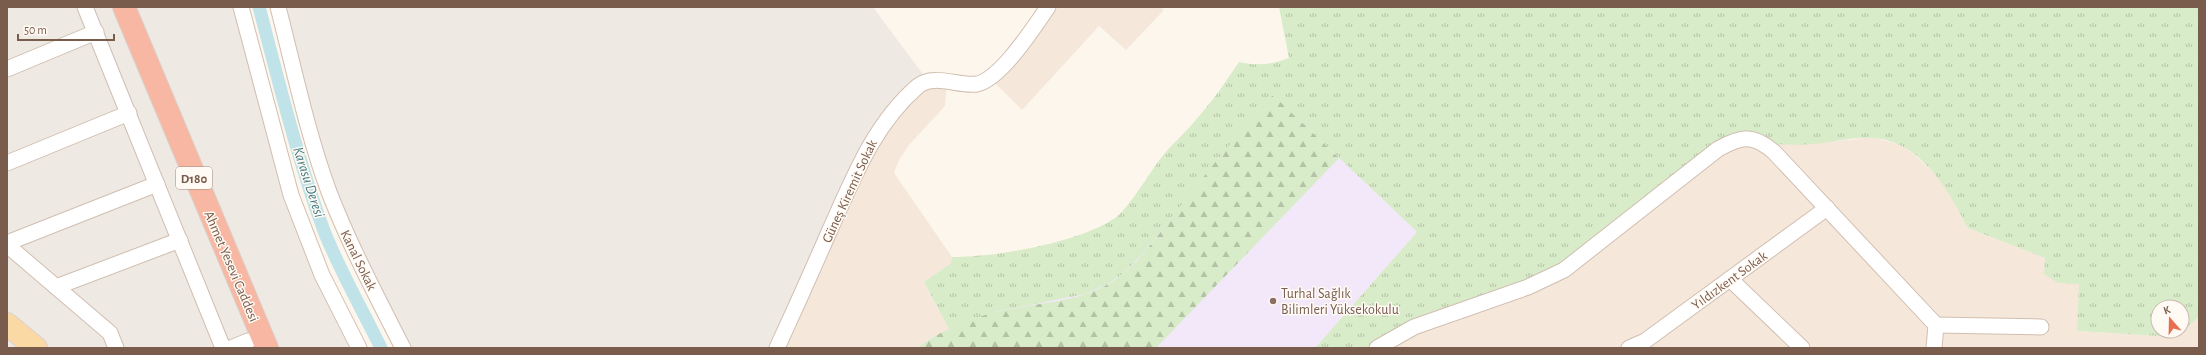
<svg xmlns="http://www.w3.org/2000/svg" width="2206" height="355" font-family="'Alegreya Sans',sans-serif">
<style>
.residential{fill:#f5e8da}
.industrial{fill:#efe9e4}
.education{fill:#f3e8fa}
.grass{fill:url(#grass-tufts);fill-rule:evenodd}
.forest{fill:url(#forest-firs)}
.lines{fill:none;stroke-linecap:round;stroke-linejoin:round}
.canal{stroke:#bfe3e8;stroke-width:13}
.street-casing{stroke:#d1beb0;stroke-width:17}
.primary-casing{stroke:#dad1cd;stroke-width:24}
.highway-casing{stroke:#dad1cd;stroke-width:24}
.street{stroke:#fff;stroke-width:15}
.primary{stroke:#fbd9a5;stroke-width:22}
.highway{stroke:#f7b7a3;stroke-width:22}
.education-dot{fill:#8d6e63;stroke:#fffaf3;stroke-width:1.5}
.labels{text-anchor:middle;stroke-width:3;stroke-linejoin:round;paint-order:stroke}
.shield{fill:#fffaf3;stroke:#a28b7f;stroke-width:1}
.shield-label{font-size:13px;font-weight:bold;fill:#7a5c4d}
.street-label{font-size:14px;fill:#7a5c4d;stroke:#fffaf3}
.education-label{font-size:14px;fill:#785e54;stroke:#fffaf3;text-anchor:start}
.water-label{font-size:15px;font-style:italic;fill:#437c86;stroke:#fffaf3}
</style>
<defs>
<pattern id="grass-tufts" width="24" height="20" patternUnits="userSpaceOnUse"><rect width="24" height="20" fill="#d8ecc9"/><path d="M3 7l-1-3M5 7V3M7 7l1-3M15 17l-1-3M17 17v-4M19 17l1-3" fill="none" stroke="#b4c2a5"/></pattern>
<pattern id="forest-firs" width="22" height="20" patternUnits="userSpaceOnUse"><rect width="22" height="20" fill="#d8ecc9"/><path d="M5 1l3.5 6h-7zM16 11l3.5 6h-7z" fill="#b4c2a5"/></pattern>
</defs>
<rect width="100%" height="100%" fill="#fdf6ec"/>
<g class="residential">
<path d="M1048 7H1161L1164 10 1126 50 1099 26 1022 110 990 78Z"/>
<path d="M947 82 945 106 909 145 899 160 894 173 952 257 951 263 924 282 949 329 931 338 917 348H777L860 163 919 85Z"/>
<path d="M1872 137 1901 145 1917 157 1936 175 1953 200 1968 228 2045 258 2080 284 2077 331 2176 337 2199 317V348H1377L1718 149 1764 144H1813Z"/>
</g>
<g class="industrial">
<path d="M7 7H241L274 136 359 348H7Z"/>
<path d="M278 7H873L928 81 880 127 777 348H403L343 226Z"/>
</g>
<path class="education" d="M1273 95 1417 232 1315 348H917L931 338 959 324 999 311Z"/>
<path class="grass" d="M1279 7H2199V317L2176 337 2077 331 2079 284 2058 283 2044 274 2045 258 1968 228C1949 191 1921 141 1873 138 1853 136 1833 143 1813 144 1789 146 1766 144 1743 138L1574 263 1377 348H1315L1417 232 1273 95 1219 158 1146 250 1124 273 1106 285 1085 294 999 311 949 329 924 282 951 263 952 257C996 257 1078 243 1115 218 1130 207 1149 173 1161 158 1171 145 1184 134 1194 122 1211 103 1225 83 1239 62 1257 66 1271 65 1289 58ZM2158 307H2182V331H2158Z"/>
<path class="forest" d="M1273 95 1339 158 1156 348H917C941 330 971 318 1000 311 1035 303 1072 303 1105 286 1137 269 1158 234 1180 207 1210 169 1240 130 1273 95Z"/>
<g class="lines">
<path class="canal" d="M259 7C279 82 297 158 324 231 340 271 362 309 381 348"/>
<g class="street-casing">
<g id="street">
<path d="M85 7 223 348"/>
<path d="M241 7 291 195 322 275 359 348"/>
<path d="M278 7C294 69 307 132 329 192 350 246 377 297 403 348"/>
<path d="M7 69 96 32"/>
<path d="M7 163 129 113"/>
<path d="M7 243 157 184"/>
<path d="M7 245 110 333 116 348"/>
<path d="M1730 279 1802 348"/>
<path d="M56 287 180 240"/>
<path d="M1936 325 2041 327"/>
<path d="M231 348 248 341"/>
<path d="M777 348C795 309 812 271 829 232 853 179 873 125 918 86 934 73 959 87 977 84 1001 79 1034 27 1048 7"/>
<path d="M1377 348 1414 327 1528 287 1564 270 1718 149C1742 136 1753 134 1774 152L1936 325 1934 348"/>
<path d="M1629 348 1645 341 1827 208"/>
</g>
</g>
<g class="primary-casing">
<path id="primary" d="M7 324 36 348"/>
</g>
<g class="highway-casing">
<path id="highway" d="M124 7 267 348"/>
</g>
<use href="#street" class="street"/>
<use href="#primary" class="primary"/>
<use href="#highway" class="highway"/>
</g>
<circle class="education-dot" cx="1273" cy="301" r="4"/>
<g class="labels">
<rect class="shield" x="176" y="167" width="36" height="22" rx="3"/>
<g class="shield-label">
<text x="194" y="183">D180</text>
</g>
<g class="street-label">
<text transform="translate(849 191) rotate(-65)" y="5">Güneş Kiremit Sokak</text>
<text transform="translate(359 260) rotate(64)" y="5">Kanal Sokak</text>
<text transform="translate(232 266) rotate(67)" y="5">Ahmet Yesevi Caddesi</text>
<text transform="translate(1729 280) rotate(-36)" y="5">Yıldızkent Sokak</text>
</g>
<g class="education-label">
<text x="1281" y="298">Turhal Sağlık<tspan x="1281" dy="16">Bilimleri Yüksekokulu</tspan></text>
</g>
<g class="water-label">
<text transform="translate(309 182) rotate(72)" y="5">Karasu Deresi</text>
</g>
</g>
<rect width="2206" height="355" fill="none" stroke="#7a5c4d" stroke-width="16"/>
<g transform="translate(2170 319) rotate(340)"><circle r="19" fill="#fffaf3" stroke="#cabbb1"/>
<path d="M0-3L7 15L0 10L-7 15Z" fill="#e76f51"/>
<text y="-6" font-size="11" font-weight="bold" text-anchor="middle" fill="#7a5c4d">K</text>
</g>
<path d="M18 34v6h96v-6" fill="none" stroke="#7a5c4d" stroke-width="2"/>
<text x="24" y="34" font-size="12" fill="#7a5c4d" stroke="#fffaf3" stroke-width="3" paint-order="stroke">50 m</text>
</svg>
